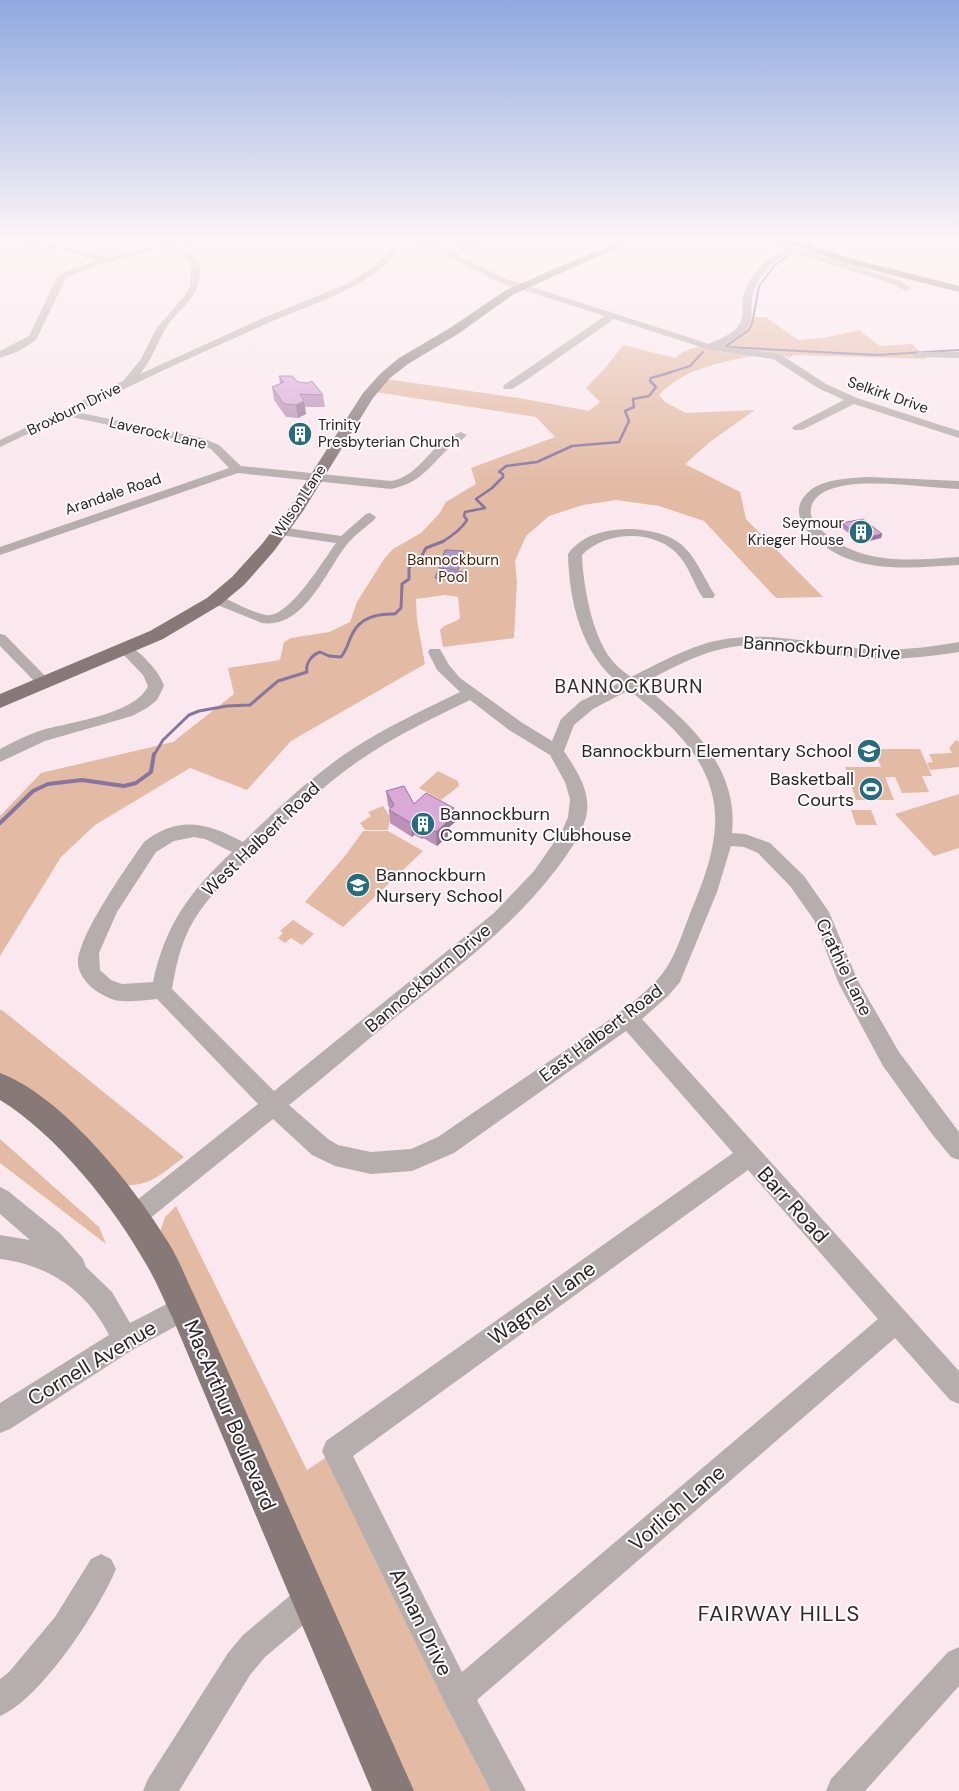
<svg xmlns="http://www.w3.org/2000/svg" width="959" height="1791" font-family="'DM Sans',sans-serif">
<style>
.green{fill:#e3baa4}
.water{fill:#ad99d3;stroke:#86769f}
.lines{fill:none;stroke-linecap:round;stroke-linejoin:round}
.stream-far3{stroke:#86769f;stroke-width:2}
.stream-far2{stroke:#86769f;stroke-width:2.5}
.stream-far1{stroke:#86769f;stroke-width:3}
.stream{stroke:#86769f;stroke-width:4}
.minor{fill:#b6aead;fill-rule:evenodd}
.major{fill:#877978;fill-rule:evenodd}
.wall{fill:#bb91ba}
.shaded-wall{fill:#997697}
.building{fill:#daa9d8;stroke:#997697}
.labels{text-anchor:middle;stroke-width:4;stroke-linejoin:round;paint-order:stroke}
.far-street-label{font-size:15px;fill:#2a2325;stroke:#fdfafb}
.far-poi-label{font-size:15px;fill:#2a2325;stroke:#fdfafb;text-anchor:start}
.far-park-label{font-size:15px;fill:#451f05;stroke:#fdfafb}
.street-label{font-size:18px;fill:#2a2325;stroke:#fdfafb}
.poi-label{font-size:18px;fill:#2a2325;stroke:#fdfafb;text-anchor:end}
.neighbourhood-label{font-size:19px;letter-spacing:1px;fill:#33262a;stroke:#fdfafb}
.near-street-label{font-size:21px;fill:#2a2325;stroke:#fdfafb}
.near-neighbourhood-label{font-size:22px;letter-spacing:1px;fill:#33262a;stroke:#fdfafb}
</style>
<rect width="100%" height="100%" fill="#fae8ee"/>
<g class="green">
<path d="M753 317H766L798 340 824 338 859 330 880 346 912 344 927 359 795 355 791 356 790 358C766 349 741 352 716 347L738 335Z"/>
<path d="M623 345 675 358 683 352 699 346 726 353 759 355C725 361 684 368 659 395L665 402 686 413 755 410 711 441 685 464 740 492 746 519 823 597 776 598 704 521 659 506 616 500 583 505 549 516 526 536 515 561 517 582 514 638 443 647 440 630C445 623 454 624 460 618L458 597 445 595 416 599 417 620 425 664 291 741 247 790 190 768 95 825 61 857 0 956V816L41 773 173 742 234 694 228 668 280 660 284 642 291 638 329 632 350 622 357 602 384 559 393 549 421 533 439 514 446 502 476 484 471 468 555 437 536 417 375 392 386 379 519 398 589 411 600 402 586 388 607 366Z"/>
<path d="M956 740 959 742V767L930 770 927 763 933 762 929 754 952 753 949 748Z"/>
<path d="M874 749H920L932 776H922L929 792 902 793 895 777H885L894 800H856L845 767H881Z"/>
<path d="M438 771 458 781 459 786 441 800 419 788Z"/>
<path d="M959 794V848L934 856 895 814Z"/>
<path d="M383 806 390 817 388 830H365L360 823 371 816 368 812Z"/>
<path d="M851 810H871L877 825H856Z"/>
<path d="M363 831H388L423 851 343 927 305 902 345 856Z"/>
<path d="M293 920 314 934 302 945 291 938 285 943 278 938 283 933 280 931Z"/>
<path d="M0 1010H2L184 1157C164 1172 150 1187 124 1185L0 1075Z"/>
<path d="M0 1139 99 1227 106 1244 0 1163Z"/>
<path d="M176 1206 307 1470 328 1456 501 1791H408L160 1232 165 1217Z"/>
</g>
<g class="water">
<path d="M445 550 464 551 458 570 439 568Z"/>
<path d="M438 570 464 572 461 581 435 578Z"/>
</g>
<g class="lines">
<g class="stream-far3">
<path d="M811 238 817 240"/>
<path d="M726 346 749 330 752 324 759 286 774 266 791 254"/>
<path d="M726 347 877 355 959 350"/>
<path d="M668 373 690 366 703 352"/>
</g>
<path class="stream-far2" d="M442 542C452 536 461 530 467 520L464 516 465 512 485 508 476 499 492 488 503 477V474L499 472 506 466 537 462 572 446 619 442 629 421 625 411 634 407 633 399 649 396 656 387 650 381 651 378 672 372"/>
<path class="stream-far1" d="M154 755 163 740 189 715 199 711 227 706 250 705 278 681 307 672C305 663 312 655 320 652L329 656 341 657C346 651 347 646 350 639 357 619 375 613 395 614L401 608 402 584 409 579V568L421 557 426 548 444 541"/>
<path class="stream" d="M0 823 33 791 48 784 82 780 124 786 136 783 151 772 154 754"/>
<g class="minor">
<path d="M11 238H26L108 257 162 244 154 238H164L171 242 185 238H200L177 245 192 254 199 263C205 298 177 307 163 333 155 348 151 361 140 374L261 319 349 283 376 265 402 238H411C368 291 325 298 266 324 202 352 139 381 76 412L202 438 219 445 241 466 391 481C422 476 432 439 461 432L467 435C462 441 454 444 448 449 428 468 420 483 391 489L238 473 0 555V547L229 468 211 449 195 443 66 416 0 447V440L123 381 141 359 156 329 185 295 190 286 191 263 186 258 168 247 95 266 66 278 36 340 19 351 0 358V351L29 336 57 277 60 274 98 260Z"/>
<path d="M414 238H425L444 248 477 238H490L451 251 504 278 709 344C719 339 733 334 739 325 744 317 742 306 743 298 747 277 766 257 785 249L781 245C784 241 787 239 792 240L793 242 790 245 794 247 901 281 911 288 906 291 895 285 792 252C774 260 755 278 752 298 751 307 753 316 749 324 743 335 731 341 721 346L780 354 826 384 857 398 959 431V438L854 404 802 430H794L792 428 794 426 844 400 818 388 773 359 710 350 614 319 525 381 512 389H504L503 387 504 385 605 316 498 282Z"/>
<path d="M918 352H959V358L914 357 913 355Z"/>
<path d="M870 477 959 481V489C923 488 858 476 826 491 817 495 809 504 811 515 813 523 821 530 827 535 866 566 913 560 959 557V565C922 567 881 572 846 558 826 550 786 523 803 498 807 493 812 488 817 486 834 478 852 478 870 477Z"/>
<path d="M370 513 376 517 374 520C366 527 356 534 348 543 326 570 305 629 262 623L210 602 208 599 215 595 220 596C234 602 251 612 266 615 289 619 324 559 336 543L280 535 274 531 275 528 280 527 341 536 366 514Z"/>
<path d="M633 529C688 534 690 553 715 595L713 598H703C694 585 690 569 680 557 658 529 606 530 582 555 583 585 592 635 611 659 616 666 624 672 631 677 664 661 697 641 734 638 775 633 816 644 856 648 891 652 925 648 959 642V652C925 657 891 661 857 658 816 653 774 640 732 647 699 652 671 669 641 684 689 721 739 767 732 833L745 834 770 843 804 876 829 912 858 981 899 1052 959 1132V1160L951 1157 932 1134 883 1066 839 984 814 920 790 886 758 853 744 847 731 846 717 892 680 982 668 996 642 1019 959 1371V1404L950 1400 895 1338 477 1700 526 1791H491L447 1707 322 1451 326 1441 733 1153 626 1031 454 1153 412 1171 371 1174 335 1166 312 1155 273 1119 143 1224 135 1228 127 1224 123 1216 127 1208 258 1104 157 999C146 1000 133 1002 122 1001 112 1001 98 993 91 987 84 980 79 973 78 964 76 938 128 865 144 842 179 815 207 823 243 842 277 809 312 776 351 750 386 727 423 710 460 692L437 670 428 652 430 649H440L449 665 460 678 521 722 552 741 561 719 581 701 619 683C581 654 569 600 568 554 583 533 609 529 633 529ZM629 690C679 730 726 773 713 843 709 867 700 889 691 911 681 936 673 966 653 984 627 1010 595 1029 566 1050 523 1079 480 1108 438 1137L411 1149 371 1152 338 1145 328 1139 289 1105C326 1076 361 1045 397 1016 454 970 514 926 558 867 569 852 581 835 586 817 592 793 577 771 564 751L574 725 593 709ZM470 700 509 730 550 755 565 782 570 799 568 817 562 831 534 871 494 913 274 1091 172 989C176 966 181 941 194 920 210 893 235 872 257 850 291 817 324 784 363 758 397 735 433 718 470 700ZM194 837 205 839 232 852C190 891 165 925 153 982L122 984 111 980 100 970 99 953 117 912 156 852 174 841ZM748 1170 878 1319 462 1672 353 1456Z"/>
<path d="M0 634 5 635 49 680 52 683 49 686H39L0 646Z"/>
<path d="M125 644C138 648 161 673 164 686L157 700 147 708 132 716 45 741 0 762V749C13 742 25 736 39 731 68 722 135 715 148 686L143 675 118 649 120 646Z"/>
<path d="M0 1187 8 1191 61 1234 83 1259 86 1267 112 1292 130 1323 184 1295 193 1299 197 1308 193 1317 134 1349 10 1429 0 1433V1403L109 1335C87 1291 49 1265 0 1259V1235L30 1240 0 1214Z"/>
<path d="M101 1554 111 1559 116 1569C99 1610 41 1699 0 1716V1679L9 1672 55 1617 91 1559Z"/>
<path d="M309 1585 320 1589 324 1600 320 1611 265 1657 250 1675 179 1791H143L148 1779 228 1653 243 1635 298 1589Z"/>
<path d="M959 1647V1686L865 1791H826L831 1779 948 1652Z"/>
</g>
<g class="major">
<path d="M626 238H640L514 294 458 334 408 364 390 378 373 398 303 511 274 551 244 585 220 605 163 639 0 708V694L150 631 207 598 232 577 262 544 288 510 363 393 381 373 399 358 450 328 506 290Z"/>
<path d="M776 238H792L849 258 959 286V292L841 262Z"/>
<path d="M0 1073C62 1096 134 1186 168 1242 179 1259 186 1279 195 1297L414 1791H372L173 1319C164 1301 157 1282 146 1264 114 1207 56 1134 0 1100Z"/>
</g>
</g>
<g class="wall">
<path d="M279 376 298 382 323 395 325 407H305L306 414 298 418 286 417 274 400 272 387 280 384Z"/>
<path d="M842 523 882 534 881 538 861 543 841 527Z"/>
<path d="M386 791 455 822 448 828V836L437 846 423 838 422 839 414 835 412 837 390 823 389 810 390 809 388 805Z"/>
</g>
<g class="shaded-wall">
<path d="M304 401 306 414 298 418 296 405Z"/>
<path d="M882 534 881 538 861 543 862 539Z"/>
<path d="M454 808 455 822 448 828V836L437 846 436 832 442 819Z"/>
<path d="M413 821 414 835 412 837 411 823Z"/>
<path d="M422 824 423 838 422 839 421 826Z"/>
</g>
<g class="building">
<path d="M279 376H292L298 382 308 383 312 381 323 395 300 394 304 401 296 405 284 404 272 387 284 382Z"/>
<path d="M863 519 882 534 862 539 842 523Z"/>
<path d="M404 786 414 804 426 793 454 808 442 819 447 822 436 832 422 824 421 826 413 821 411 823 389 810 394 805 386 791Z"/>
</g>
<linearGradient id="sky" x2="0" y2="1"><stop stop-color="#90a9e0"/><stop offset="0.49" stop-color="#fdf5f7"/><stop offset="1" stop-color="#fdf5f7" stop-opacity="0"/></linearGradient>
<rect width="959" height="489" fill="url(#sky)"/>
<defs>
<g id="building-disc" transform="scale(1.25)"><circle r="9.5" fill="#276b7c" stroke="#fdfafb"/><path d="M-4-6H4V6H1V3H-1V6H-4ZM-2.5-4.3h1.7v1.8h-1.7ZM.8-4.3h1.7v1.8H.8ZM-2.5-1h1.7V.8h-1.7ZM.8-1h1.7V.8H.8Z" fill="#fff"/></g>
<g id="school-disc" transform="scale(1.25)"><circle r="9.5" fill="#276b7c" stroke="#fdfafb"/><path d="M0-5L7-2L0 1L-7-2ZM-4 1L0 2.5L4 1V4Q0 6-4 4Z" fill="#fff"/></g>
<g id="stadium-disc" transform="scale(1.25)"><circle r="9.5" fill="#276b7c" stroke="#fdfafb"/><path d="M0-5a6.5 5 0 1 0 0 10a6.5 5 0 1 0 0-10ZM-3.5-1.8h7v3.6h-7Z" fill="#fff"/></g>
</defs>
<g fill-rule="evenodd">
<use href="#building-disc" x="300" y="434"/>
<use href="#building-disc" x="861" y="532"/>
<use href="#school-disc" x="869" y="751"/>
<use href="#stadium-disc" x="871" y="789"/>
<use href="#building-disc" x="423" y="824"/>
<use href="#school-disc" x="358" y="885"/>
</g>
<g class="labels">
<g class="far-street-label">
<text transform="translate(888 395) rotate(19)" y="5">Selkirk Drive</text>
<text transform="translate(74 409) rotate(-26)" y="5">Broxburn Drive</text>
<text transform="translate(158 433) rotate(13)" y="5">Laverock Lane</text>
<text transform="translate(113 494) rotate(-19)" y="5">Arandale Road</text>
<text transform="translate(299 501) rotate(-56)" y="5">Wilson Lane</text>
</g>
<g class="far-poi-label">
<text x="318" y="430">Trinity<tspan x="318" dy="17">Presbyterian Church</tspan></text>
<text x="844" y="528" text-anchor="end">Seymour<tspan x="844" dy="17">Krieger House</tspan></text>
</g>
<g class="far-park-label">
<text x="453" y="565">Bannockburn<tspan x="453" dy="17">Pool</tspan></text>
</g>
<g class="street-label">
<text transform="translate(822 648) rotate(4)" y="6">Bannockburn Drive</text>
<text transform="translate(261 839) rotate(-44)" y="6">West Halbert Road</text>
<text transform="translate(844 967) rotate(64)" y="6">Crathie Lane</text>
<text transform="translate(428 978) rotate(-40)" y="6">Bannockburn Drive</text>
<text transform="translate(601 1033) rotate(-37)" y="6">East Halbert Road</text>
</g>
<g class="poi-label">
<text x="852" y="757">Bannockburn Elementary School</text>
<text x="854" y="785">Basketball<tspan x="854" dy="21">Courts</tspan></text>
<text x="440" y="820" text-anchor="start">Bannockburn<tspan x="440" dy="21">Community Clubhouse</tspan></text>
<text x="376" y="881" text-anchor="start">Bannockburn<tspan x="376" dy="21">Nursery School</tspan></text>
</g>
<g class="neighbourhood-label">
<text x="629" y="693">BANNOCKBURN</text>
</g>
<g class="near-street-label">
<text transform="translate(793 1205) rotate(48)" y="7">Barr Road</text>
<text transform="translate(542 1303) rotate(-36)" y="7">Wagner Lane</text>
<text transform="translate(92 1363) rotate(-31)" y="7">Cornell Avenue</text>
<text transform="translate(230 1415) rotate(67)" y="7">MacArthur Boulevard</text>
<text transform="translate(677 1508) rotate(-41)" y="7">Vorlich Lane</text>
<text transform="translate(421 1622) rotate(64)" y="7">Annan Drive</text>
</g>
<g class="near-neighbourhood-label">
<text x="779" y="1621">FAIRWAY HILLS</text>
</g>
</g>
</svg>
